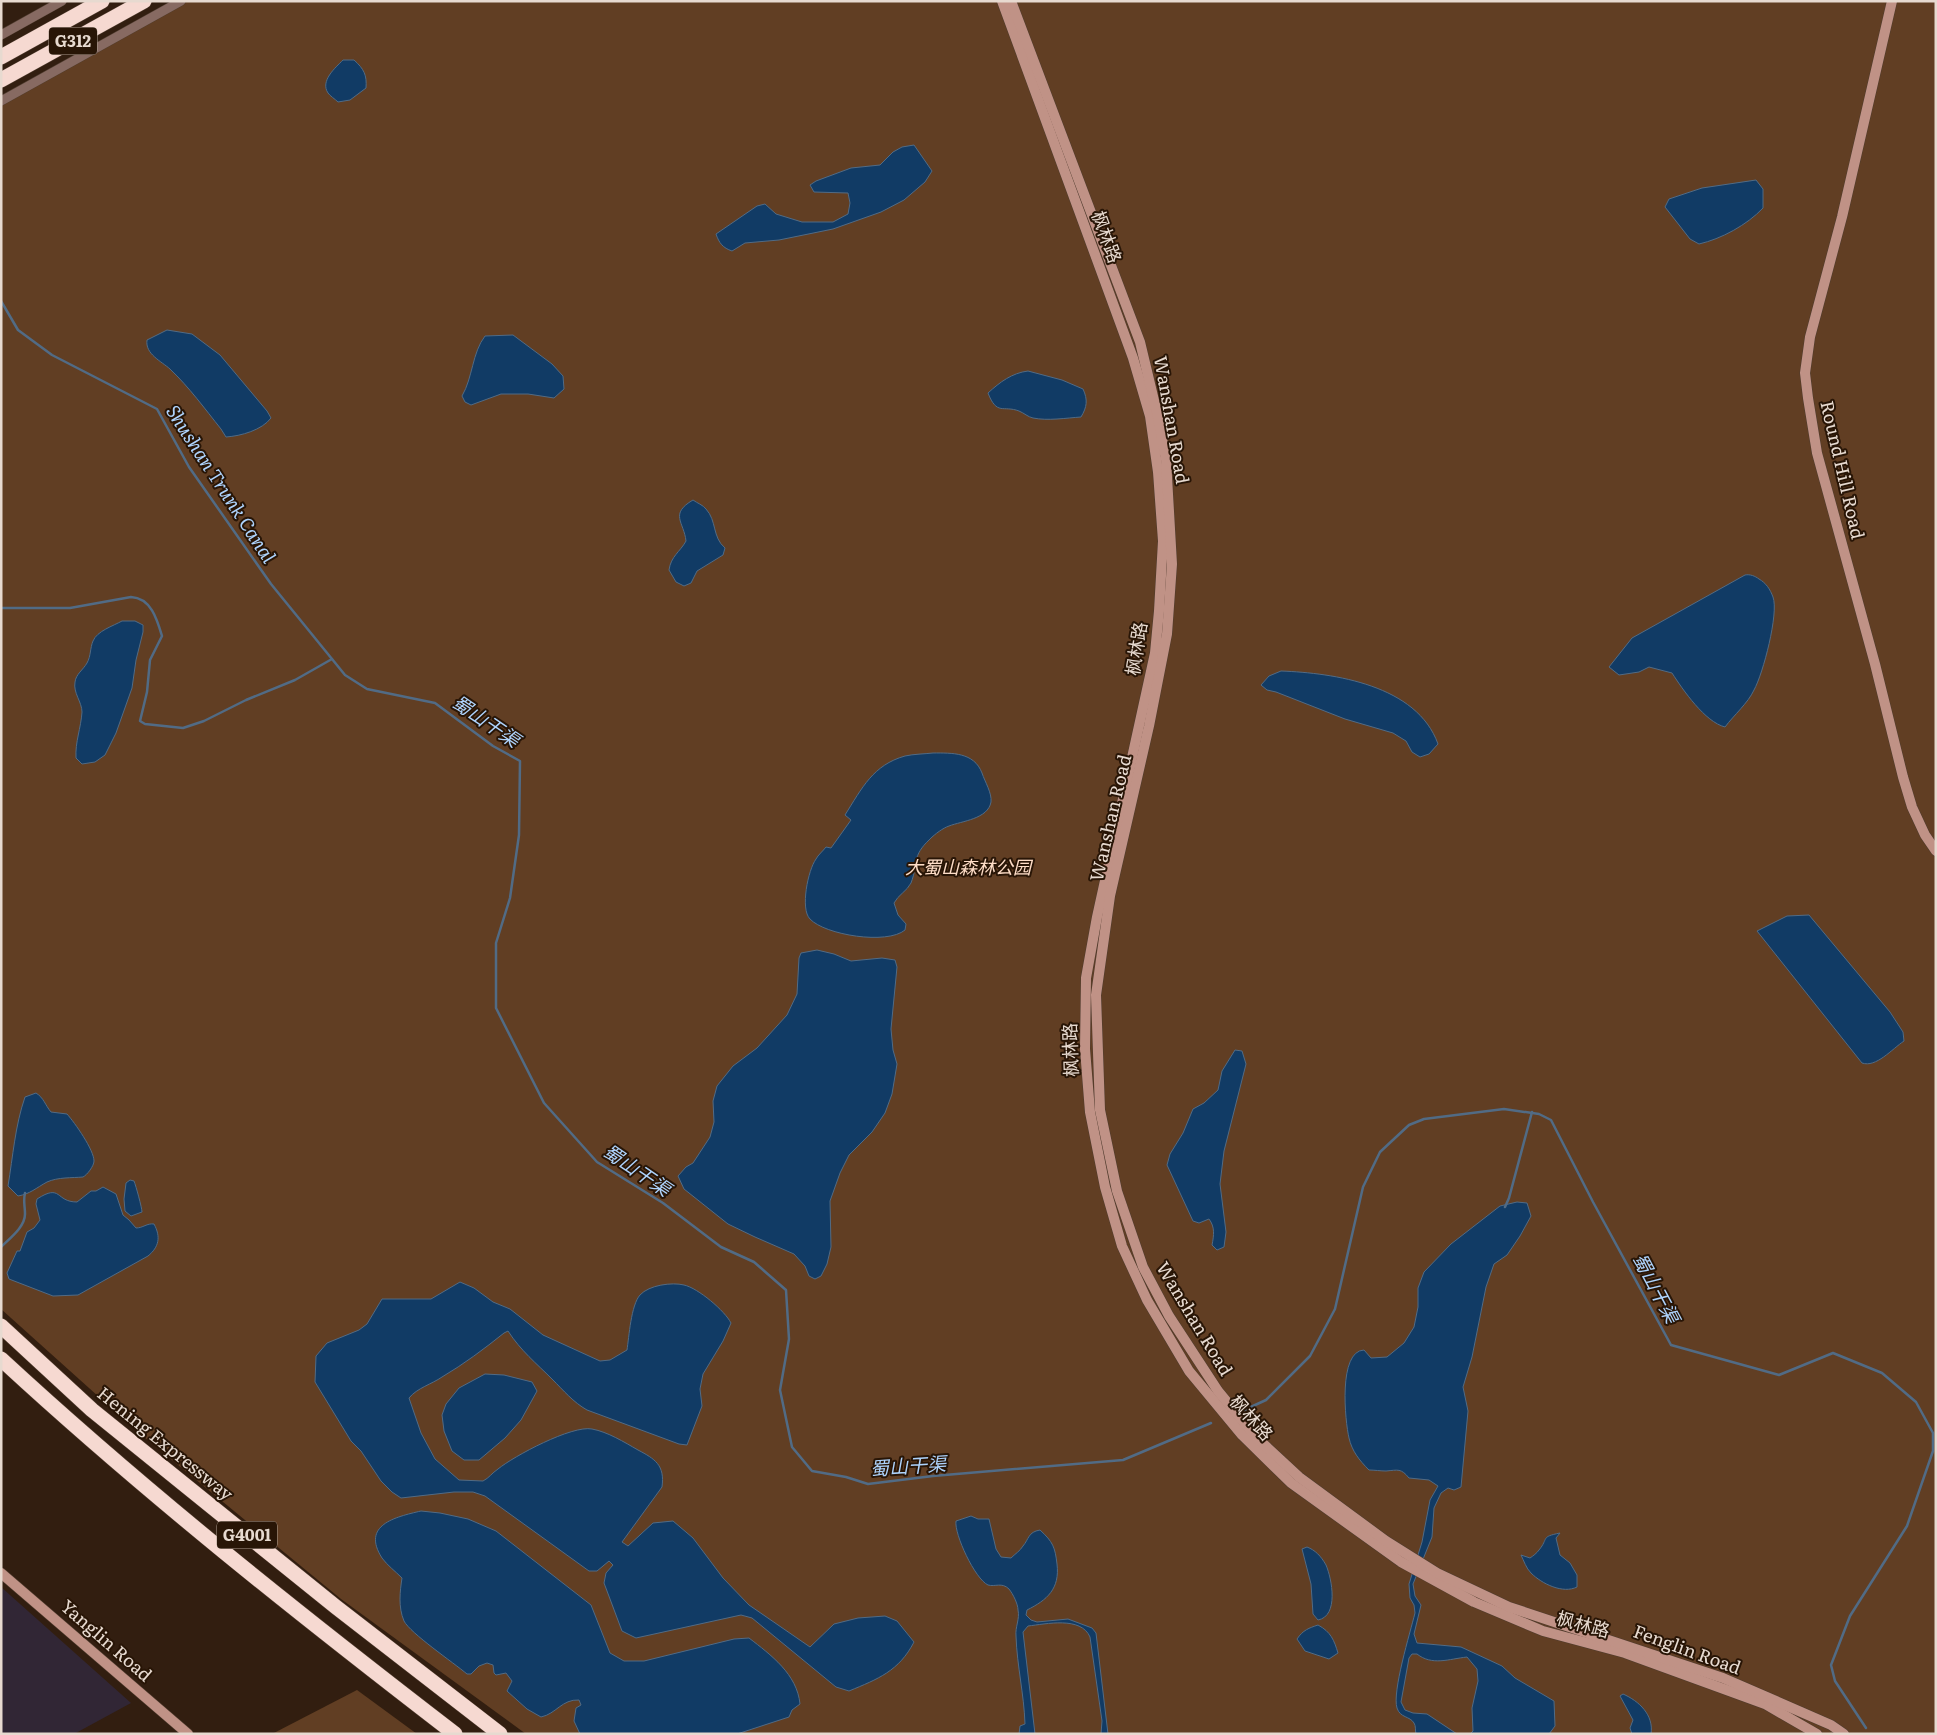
<svg xmlns="http://www.w3.org/2000/svg" width="1937" height="1735" font-family="Literata,'Noto Sans SC',serif">
<style>
.industrial{fill:#312635}
.green{fill:#613e23}
.water{fill:#113b65;stroke:#516b85}
.lines{fill:none;stroke-linecap:round;stroke-linejoin:round}
.stream{stroke:#516b85;stroke-width:2.5}
.street-casing{stroke:#4f3c2f;stroke-width:10}
.secondary-casing{stroke:#4f3c2f;stroke-width:11}
.highway-casing{stroke:#4f3c2f;stroke-width:16}
.street{stroke:#876a62;stroke-width:9}
.secondary{stroke:#c09286;stroke-width:10}
.highway{stroke:#f6d9d1;stroke-width:15}
.labels{text-anchor:middle;stroke-width:4;stroke-linejoin:round;paint-order:stroke}
.shield{fill:#281506;stroke:#ae9f93;stroke-width:1}
.shield-label{font-size:16px;font-weight:bold;fill:#e7dad0}
.street-label{font-size:18px;fill:#e7dad0;stroke:#281506}
.park-label{font-size:18px;font-style:italic;fill:#feddc7;stroke:#281506}
.water-label{font-size:19px;font-style:italic;fill:#aed3fc;stroke:#281506}
</style>
<rect width="100%" height="100%" fill="#321e10"/>
<path class="industrial" d="M1 1587 131 1703 74 1734H1Z"/>
<g class="green">
<path d="M181 1H1936V1734H526L341 1599 138 1432 1 1309V101Z"/>
<path d="M357 1690 417 1734H272Z"/>
</g>
<g class="water">
<path d="M343 60H354C364 69 367 75 366 88L350 100 338 102C335 99 330 96 328 93 320 81 335 68 343 60Z"/>
<path d="M914 145 932 171 925 182 904 200 881 212 833 229 779 240 745 243 732 251C723 248 719 243 716 234L757 206 765 204 776 214 802 222H833L848 214 850 203 848 193 814 192 810 185 816 181 851 168 880 165 893 152 902 147Z"/>
<path d="M1756 180 1763 189V208C1747 225 1721 239 1699 244L1690 239 1665 207 1669 199 1702 188Z"/>
<path d="M167 330 192 334 220 355 267 411 271 418C262 430 241 436 226 437L221 429C205 409 189 387 170 369 161 361 145 354 147 340Z"/>
<path d="M513 335 552 364 563 376 564 389 554 398 528 394H501L471 405 465 402 462 396C473 377 472 353 485 336Z"/>
<path d="M1028 371 1062 380 1083 389C1088 400 1087 407 1081 417 1066 418 1048 421 1033 418 1028 417 1024 413 1019 411 1003 405 997 416 988 393 1000 382 1012 373 1028 371Z"/>
<path d="M693 500C697 503 703 505 706 509 717 521 712 537 725 548L723 555 697 571 691 583 684 586 676 582 669 570C671 556 680 552 686 541 684 522 669 514 693 500Z"/>
<path d="M1745 575C1750 574 1755 576 1759 579 1766 583 1770 589 1773 597 1779 613 1763 674 1754 690 1748 703 1734 715 1725 727 1705 722 1683 690 1672 673L1649 667 1639 672 1619 675 1609 667 1632 638Z"/>
<path d="M122 621H135L143 625V632L136 660 132 688 116 733 105 755 95 762 82 764 76 758C75 742 81 728 82 712 82 702 73 693 75 682 76 674 83 670 87 663 91 656 90 648 93 641 97 631 113 626 122 621Z"/>
<path d="M1281 671C1334 673 1417 685 1438 744L1429 754 1420 757 1412 752 1406 741 1393 733 1345 719 1276 692 1267 690 1261 685 1269 676Z"/>
<path d="M933 753C952 753 974 752 982 773 985 782 992 793 991 802 988 819 962 821 949 826 943 828 935 834 930 839 911 857 919 862 911 883 907 891 898 895 894 903L898 915 906 924 905 930C887 945 825 935 810 919 800 909 808 870 816 859 818 855 823 851 826 847L831 848 851 820 845 815C862 788 873 765 905 756 914 754 924 754 933 753Z"/>
<path d="M1809 915 1890 1012 1903 1032 1904 1041C1892 1049 1876 1068 1862 1063L1757 931 1787 916Z"/>
<path d="M817 950 834 954 851 961 882 958 895 960 897 967 891 1029 893 1050 897 1064 892 1094 885 1113 872 1132 849 1155 840 1173 830 1201 831 1247 827 1264 821 1276 815 1279 809 1276 805 1266 794 1254 755 1237 728 1224 684 1189 678 1176 686 1167 693 1163 710 1137 714 1122 713 1101 717 1086 733 1066 757 1048 787 1015 797 994 799 958 801 953Z"/>
<path d="M1235 1050 1242 1051 1246 1064 1224 1151 1220 1184 1226 1232 1224 1247 1217 1250 1212 1245C1214 1235 1215 1227 1209 1219L1199 1223 1193 1221 1167 1165 1170 1154 1183 1133 1193 1109 1204 1103 1218 1090 1222 1071Z"/>
<path d="M36 1093C44 1098 45 1105 51 1112L67 1114C75 1123 94 1150 94 1161 94 1166 87 1175 83 1177 72 1178 58 1177 47 1182 36 1188 30 1194 18 1196L8 1186C13 1156 15 1126 25 1097Z"/>
<path d="M130 1180 134 1181C136 1186 142 1208 142 1212L131 1216 125 1211 124 1199 126 1183Z"/>
<path d="M103 1187 116 1194 123 1215 129 1220 136 1228C143 1228 147 1223 154 1224 161 1237 159 1247 148 1256L78 1295 53 1296 9 1279 7 1273 17 1251H20L27 1232 34 1228 40 1220 36 1204 37 1199C62 1183 55 1202 77 1202L91 1191H96Z"/>
<path d="M1517 1202 1527 1203 1531 1216 1520 1236 1507 1255 1494 1264 1486 1287 1472 1357 1463 1387 1468 1411 1461 1487 1454 1490 1448 1488 1441 1493 1434 1508 1432 1537 1413 1584 1415 1596 1421 1605 1414 1634 1417 1643 1461 1647 1502 1666 1515 1678 1554 1701 1555 1726 1549 1734H1470L1473 1731 1472 1708 1478 1681 1477 1669 1467 1657C1449 1659 1432 1666 1417 1654H1412L1409 1658 1401 1702 1405 1710 1413 1713 1427 1714 1457 1734H1416C1415 1730 1416 1726 1414 1723 1410 1716 1400 1718 1397 1708 1392 1692 1410 1633 1415 1613L1414 1605 1410 1598 1409 1584 1422 1542 1430 1500 1438 1486 1429 1480 1409 1478C1401 1468 1398 1470 1386 1471 1381 1471 1374 1470 1369 1470 1359 1460 1352 1451 1349 1438 1345 1421 1338 1351 1364 1350L1371 1358 1387 1357 1404 1343 1414 1327 1418 1307V1288L1424 1272 1451 1244 1500 1206Z"/>
<path d="M460 1282 474 1288 493 1302 510 1309 543 1335 600 1361 610 1360 627 1350C629 1337 631 1305 640 1295 649 1285 672 1282 684 1285 698 1288 725 1311 731 1323L723 1341 703 1374 700 1389 702 1406 687 1445 679 1444 587 1410C573 1402 564 1391 552 1379 536 1363 521 1351 508 1331L504 1333C484 1349 464 1364 442 1377 432 1384 417 1388 409 1398L421 1433 435 1459 459 1480 483 1481C489 1478 492 1473 498 1469 514 1456 572 1425 592 1429 608 1432 624 1442 638 1450 655 1459 665 1465 662 1487L622 1542 628 1546 653 1523 673 1521 693 1538 723 1578 749 1605 810 1647 834 1624 858 1618 885 1616 897 1621 914 1642C899 1671 878 1679 849 1691L836 1687 752 1618 741 1615 636 1638 622 1631 604 1583 606 1573 613 1565 609 1561 597 1571H589L485 1496 473 1492H454L401 1498 392 1492 381 1481 361 1451 351 1441 315 1382 316 1356 327 1343 359 1330 367 1324 382 1299H431Z"/>
<path d="M485 1374 504 1375 532 1382 537 1391 521 1420 505 1438 479 1460H464L452 1451 444 1431 442 1415 446 1404 459 1388Z"/>
<path d="M421 1511 440 1513 468 1519 496 1531 591 1605 610 1653 624 1661H644L734 1639 749 1638C771 1655 797 1674 800 1704L792 1710 789 1717 737 1734H580L574 1721 576 1708 581 1705 579 1700C562 1699 556 1714 541 1717L527 1709 507 1691 512 1681 506 1673 496 1675 494 1673 493 1665 487 1663 479 1666 471 1674H467C454 1663 410 1633 404 1621 398 1607 400 1591 402 1578 395 1571 387 1565 382 1558 361 1525 395 1517 421 1511Z"/>
<path d="M971 1516 978 1519H989L996 1549 1001 1557 1011 1558C1015 1554 1020 1551 1023 1546 1029 1539 1028 1532 1040 1530 1053 1542 1055 1547 1057 1564 1060 1589 1047 1600 1027 1610L1026 1615 1031 1620 1037 1622 1068 1619 1092 1628 1096 1633 1108 1734H1101L1102 1721 1090 1637C1081 1616 1046 1624 1028 1626L1023 1632 1035 1734H1019L1020 1726 1025 1724C1024 1694 1017 1666 1016 1636 1015 1627 1020 1619 1018 1610 1018 1604 1013 1594 1009 1589 1002 1582 995 1587 988 1585 975 1579 954 1534 956 1521Z"/>
<path d="M1560 1533 1556 1538 1560 1555 1570 1563 1577 1575V1587C1563 1594 1542 1584 1531 1573 1526 1568 1524 1561 1521 1555L1530 1558C1533 1556 1537 1553 1539 1550 1549 1538 1540 1537 1560 1533Z"/>
<path d="M1307 1547C1315 1550 1321 1556 1326 1565 1332 1579 1339 1616 1318 1620L1313 1614 1311 1584 1302 1549Z"/>
<path d="M1318 1625C1331 1632 1334 1640 1338 1653L1329 1659 1305 1651 1297 1639C1303 1630 1309 1628 1318 1625Z"/>
<path d="M1623 1694C1639 1701 1654 1715 1651 1734H1632L1630 1728 1633 1720 1620 1696Z"/>
</g>
<g class="lines">
<g class="stream">
<path d="M1 301 18 330 52 355 157 409 189 467 271 584 345 675 367 689 435 703 493 746 520 761 519 835 510 898 496 943V1008L544 1103 597 1162 663 1203 721 1247 754 1262 786 1290 789 1339 780 1390 792 1447 812 1471 846 1477 868 1484 933 1476 1123 1460 1211 1423"/>
<path d="M1 608H70L131 597C151 598 157 619 162 636L150 660 147 692 140 721 145 724 183 728 204 721 246 700 295 680 332 659"/>
<path d="M1505 1207 1509 1198 1532 1112"/>
<path d="M1 1247C10 1238 25 1227 25 1214 25 1206 23 1201 25 1193"/>
<path d="M1242 1411 1266 1400 1310 1356 1335 1309 1363 1187 1380 1152 1409 1125 1424 1119 1504 1109 1539 1114 1551 1120 1593 1202 1671 1345 1779 1375 1833 1353 1882 1373 1916 1402 1933 1433V1451L1907 1526 1850 1616 1831 1665 1835 1681 1866 1728"/>
</g>
<g class="street-casing">
<g id="street">
<path d="M1 35 62 1"/>
<path d="M1 101 181 1"/>
</g>
</g>
<g class="secondary-casing">
<g id="secondary">
<path d="M1002 1 1133 358 1150 416 1158 472 1163 541 1159 611 1155 653 1097 917 1086 978 1085 1049 1090 1112 1105 1187 1122 1246 1147 1300 1189 1371 1242 1435 1291 1483 1401 1562 1474 1602 1543 1631 1625 1653 1765 1704 1817 1734"/>
<path d="M1011 1 1140 342 1157 413 1166 459 1172 564 1167 634 1149 726 1110 896 1096 995 1100 1110 1117 1191 1143 1267 1169 1316 1218 1391 1255 1436 1299 1477 1386 1541 1437 1573 1509 1607 1723 1678 1831 1725 1844 1734"/>
<path d="M1892 1 1842 217 1810 337 1805 373 1808 398 1817 453 1875 664 1903 777 1912 807 1925 835 1936 851"/>
<path d="M1 1573 188 1734"/>
</g>
</g>
<g class="highway-casing">
<g id="highway">
<path d="M1 57 102 1"/>
<path d="M1 80 144 1"/>
<path d="M1 1326 92 1410 336 1607 500 1734"/>
<path d="M1 1359C145 1492 299 1614 455 1734"/>
</g>
</g>
<use href="#street" class="street"/>
<use href="#secondary" class="secondary"/>
<use href="#highway" class="highway"/>
</g>
<g class="labels">
<g class="shield">
<rect x="49" y="27.5" width="48" height="27" rx="4"/>
<rect x="217" y="1521.5" width="60" height="27" rx="4"/>
</g>
<g class="shield-label">
<text x="73" y="47">G312</text>
<text x="247" y="1541">G4001</text>
</g>
<g class="street-label">
<text transform="translate(1106 237) rotate(70)" y="6">枫林路</text>
<text transform="translate(1171 420) rotate(80)" y="6">Wanshan Road</text>
<text transform="translate(1842 470) rotate(77)" y="6">Round Hill Road</text>
<text transform="translate(1137 649) rotate(-81)" y="6">枫林路</text>
<text transform="translate(1111 818) rotate(-77)" y="6">Wanshan Road</text>
<text transform="translate(1071 1050) rotate(-92)" y="6">枫林路</text>
<text transform="translate(1194 1319) rotate(59)" y="6">Wanshan Road</text>
<text transform="translate(1251 1418) rotate(48)" y="6">枫林路</text>
<text transform="translate(165 1444) rotate(39)" y="6">Hening Expressway</text>
<text transform="translate(1583 1625) rotate(15)" y="6">枫林路</text>
<text transform="translate(106 1641) rotate(41)" y="6">Yanglin Road</text>
<text transform="translate(1687 1650) rotate(20)" y="6">Fenglin Road</text>
</g>
<g class="park-label">
<text x="968" y="874">大蜀山森林公园</text>
</g>
<g class="water-label">
<text transform="translate(221 484) rotate(57)" y="7">Shushan Trunk Canal</text>
<text transform="translate(486 721) rotate(34)" y="7">蜀山干渠</text>
<text transform="translate(637 1170) rotate(34)" y="7">蜀山干渠</text>
<text transform="translate(1656 1288) rotate(62)" y="7">蜀山干渠</text>
<text transform="translate(908 1466) rotate(-4)" y="7">蜀山干渠</text>
</g>
</g>
<rect width="1937" height="1735" fill="none" stroke="#e7dad0" stroke-width="5"/>
</svg>
